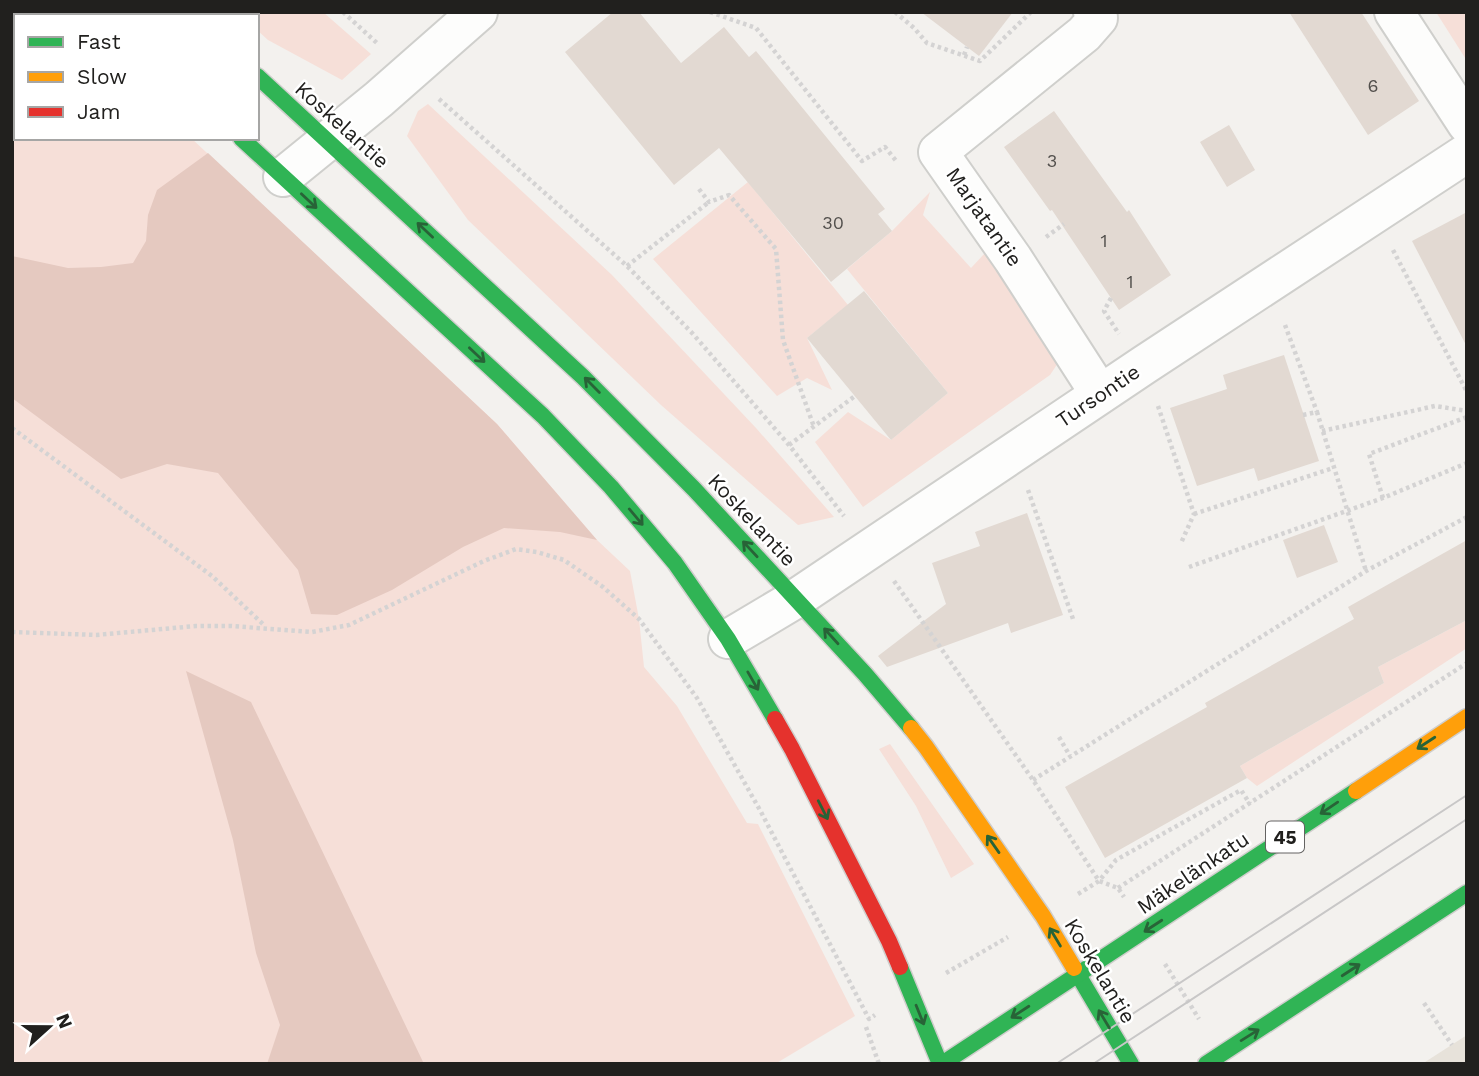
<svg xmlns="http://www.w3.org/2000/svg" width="1479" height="1076" font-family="'Work Sans',sans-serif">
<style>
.built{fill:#e7e2da}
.green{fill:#f6dfd8}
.forest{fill:#e5c9c0}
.building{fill:#e2d9d2}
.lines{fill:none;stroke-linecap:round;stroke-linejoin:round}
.street-casing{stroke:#cfcfcc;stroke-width:42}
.fast-casing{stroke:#cfcecc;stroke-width:19}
.slow-casing{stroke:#cfcecc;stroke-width:19}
.jam-casing{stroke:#cfcecc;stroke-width:19}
.path{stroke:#d4d3d3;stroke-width:4.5;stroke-dasharray:3.5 3.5;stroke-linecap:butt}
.street{stroke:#fdfdfc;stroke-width:38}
.fast{stroke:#30b455;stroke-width:16}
.slow{stroke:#ff9f0a;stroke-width:16}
.jam{stroke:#e5322d;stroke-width:16}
.tram{stroke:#c8c7c7;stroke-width:2}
.oneway{stroke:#286337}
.labels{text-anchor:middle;stroke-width:5;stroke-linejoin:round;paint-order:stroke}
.number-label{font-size:18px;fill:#524f4c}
.shield{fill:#fff;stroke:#646362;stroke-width:2}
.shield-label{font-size:19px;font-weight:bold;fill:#21201e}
.street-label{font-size:21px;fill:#21201e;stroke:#fff}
</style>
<rect width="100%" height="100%" fill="#f3f1ee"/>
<path class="built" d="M1467 1035V1064H1422Z"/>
<g class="green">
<path d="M12 12H37L42 16H16V138H191L497 424 597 540 630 571 639 619 644 667 677 706 747 823 758 824 855 1016 775 1064H12Z"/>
<path d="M237 12H323L371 54 342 80 268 40 257 30V16H241Z"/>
<path d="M1436 12H1467V61Z"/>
<path d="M428 104 612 275 756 428 834 517 798 525 661 405 468 220 407 136 418 111Z"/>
<path d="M748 182 848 305 807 338 832 390 807 378 777 396 653 259Z"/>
<path d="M930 192 923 215 971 268 985 253 1058 363 1050 375 863 507 815 442 848 412 891 440 948 393 847 269 892 231Z"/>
<path d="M1467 620V648L1257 786 1247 778 1240 766 1384 683 1378 667Z"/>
<path d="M890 744 974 864 951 878 916 806 879 749Z"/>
</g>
<g class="forest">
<path d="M208 153 497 424 597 540 560 532 504 528 463 547 392 590 337 615 311 614 298 570 218 473 167 464 121 479 12 398V256L68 268 101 267 133 263 146 241 148 215 157 190Z"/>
<path d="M186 671 251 702 424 1064H267L280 1025 256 953 233 840Z"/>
</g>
<g class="building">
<path d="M613 12H639L681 63 724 27 749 57 756 51 885 209 878 214 892 231 831 282 719 148 674 185 565 52Z"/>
<path d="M921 12H1013L979 56Z"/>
<path d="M1289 12H1361L1419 101 1368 135Z"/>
<path d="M1054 111 1127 212 1129 210 1171 275 1119 310 1052 210 1050 211 1004 147Z"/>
<path d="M1229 125 1255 170 1227 187 1200 142Z"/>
<path d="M1467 212V347L1412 241Z"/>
<path d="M864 291 948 393 891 440 807 338Z"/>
<path d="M1284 355 1319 461 1258 481 1254 468 1197 486 1170 408 1227 389 1223 375Z"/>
<path d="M1027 513 1063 615 1011 633 1008 623 887 667 878 656 946 604 932 563 980 546 975 532Z"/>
<path d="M1324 525 1338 562 1297 578 1283 540Z"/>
<path d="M1467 540V620L1378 667 1384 683 1240 766 1247 778 1105 858 1065 787 1207 707 1205 703 1354 619 1348 607Z"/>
</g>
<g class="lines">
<g class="street-casing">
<g id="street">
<path d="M1093 12 1098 18 1084 34 938 152 1013 259 1100 394"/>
<path d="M1394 12 1467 124"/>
<path d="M283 177 379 99 478 12"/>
<path d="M728 639 797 598 1144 365 1467 153"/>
</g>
</g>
<g class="fast-casing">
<g id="fast">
<path d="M96 12 101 16"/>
<path d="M186 12 190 16"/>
<path d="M257 76 583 377 694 489 865 674 911 728"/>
<path d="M241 138 543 416 611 487 675 563 728 639 775 719"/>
<path d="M900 967 940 1064"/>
<path d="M1074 968 1131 1064"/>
<path d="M942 1064 1356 791"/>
<path d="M1206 1064 1467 893"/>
</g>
</g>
<g class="slow-casing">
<g id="slow">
<path d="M911 728 926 747 1043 916 1074 968"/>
<path d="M1356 791 1467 717"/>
</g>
</g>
<g class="jam-casing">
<path id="jam" d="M775 719 792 749 889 941 900 967"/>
</g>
<g class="path">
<path d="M343 12 378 44"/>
<path d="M710 12 756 28 862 161 885 147 897 162"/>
<path d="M895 12 914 28 927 43 980 61 1031 12"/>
<path d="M12 30 15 31"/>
<path d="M964 55 967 47"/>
<path d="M439 99 627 266 693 334 789 445 844 516"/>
<path d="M699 189 709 202 729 195 776 249 783 340 814 427"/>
<path d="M1046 237 1064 224"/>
<path d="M1393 250 1467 392"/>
<path d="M627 266 709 202"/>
<path d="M1111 298 1104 311 1119 334"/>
<path d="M1285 325 1317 412"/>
<path d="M1158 406 1194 514 1181 543"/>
<path d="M1303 415 1317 412 1366 571"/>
<path d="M12 428 212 576 265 626"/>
<path d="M1322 431 1435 406 1467 411"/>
<path d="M789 445 855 396"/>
<path d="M1028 490 1073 619"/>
<path d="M1383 498 1369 454 1467 417"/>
<path d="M1194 514 1333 468"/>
<path d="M1189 567 1383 498 1467 463"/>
<path d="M894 581 1033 780 1099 881 1118 888 1124 897"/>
<path d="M12 632 96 635 196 626H231L312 632 349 625 484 561 516 549 537 552 564 560 603 587 639 619 697 698 761 812 869 1019 875 1015"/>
<path d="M1059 737 1070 756"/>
<path d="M1033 780 1366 571 1467 517"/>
<path d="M1118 888 1467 663"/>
<path d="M1078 894 1099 881 1116 860 1241 790 1250 804"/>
<path d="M1165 964 1199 1019"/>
<path d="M946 973 1008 937"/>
<path d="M1424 1003 1452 1045"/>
<path d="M866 1027 879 1064"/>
</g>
<use href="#street" class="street"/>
<use href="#fast" class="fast"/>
<use href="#slow" class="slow"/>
<use href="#jam" class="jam"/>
<g class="tram">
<path d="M1056 1064 1467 795"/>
<path d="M1093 1064 1467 819"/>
</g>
</g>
<defs><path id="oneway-shaft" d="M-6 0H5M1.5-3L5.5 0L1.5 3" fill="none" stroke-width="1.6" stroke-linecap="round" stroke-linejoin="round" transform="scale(1.75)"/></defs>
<g class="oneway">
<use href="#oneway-shaft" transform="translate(309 201) rotate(43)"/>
<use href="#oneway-shaft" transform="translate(425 230) rotate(-137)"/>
<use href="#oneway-shaft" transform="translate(477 355) rotate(43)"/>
<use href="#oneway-shaft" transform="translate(592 385) rotate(-135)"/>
<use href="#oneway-shaft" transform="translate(636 517) rotate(50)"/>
<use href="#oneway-shaft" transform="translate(750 549) rotate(-133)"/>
<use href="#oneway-shaft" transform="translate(831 636) rotate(-132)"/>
<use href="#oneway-shaft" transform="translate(753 681) rotate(60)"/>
<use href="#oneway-shaft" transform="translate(1426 743) rotate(147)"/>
<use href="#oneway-shaft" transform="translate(1329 808) rotate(146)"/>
<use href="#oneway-shaft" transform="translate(823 810) rotate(63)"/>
<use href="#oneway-shaft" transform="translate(993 844) rotate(-125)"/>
<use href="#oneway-shaft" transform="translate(1153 926) rotate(147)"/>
<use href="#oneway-shaft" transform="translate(1055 937) rotate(-121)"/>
<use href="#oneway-shaft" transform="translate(1351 970) rotate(-33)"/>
<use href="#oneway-shaft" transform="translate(1020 1012) rotate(147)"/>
<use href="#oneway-shaft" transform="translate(920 1015) rotate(68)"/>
<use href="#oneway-shaft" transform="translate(1104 1019) rotate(-121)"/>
<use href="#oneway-shaft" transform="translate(1250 1035) rotate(-32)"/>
</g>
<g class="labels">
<g class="number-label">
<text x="1373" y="92">6</text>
<text x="1052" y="167">3</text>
<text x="833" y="229">30</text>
<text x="1104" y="247">1</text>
<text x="1130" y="288">1</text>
</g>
<rect class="shield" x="1266" y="821.5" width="38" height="31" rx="5"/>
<g class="shield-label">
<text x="1285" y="844">45</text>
</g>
<g class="street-label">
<text transform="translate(342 125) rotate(42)" y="7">Koskelantie</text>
<text transform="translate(984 217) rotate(55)" y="7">Marjatantie</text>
<text transform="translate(1098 396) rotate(-34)" y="7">Tursontie</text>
<text transform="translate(752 520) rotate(47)" y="7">Koskelantie</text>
<text transform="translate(1193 873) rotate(-34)" y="7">Mäkelänkatu</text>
<text transform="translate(1100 971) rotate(59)" y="7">Koskelantie</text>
</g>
</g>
<rect width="1479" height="1076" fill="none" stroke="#21201e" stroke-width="28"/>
<rect x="14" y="14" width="245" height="126" fill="#ffffff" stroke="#a6a6a5" stroke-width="2"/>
<rect x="28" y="37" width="35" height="10" fill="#30b455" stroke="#a6a6a5" stroke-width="2"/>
<text x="77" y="49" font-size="21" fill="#21201e">Fast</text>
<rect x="28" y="72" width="35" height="10" fill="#ff9f0a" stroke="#a6a6a5" stroke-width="2"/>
<text x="77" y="84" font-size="21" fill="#21201e">Slow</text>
<rect x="28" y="107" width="35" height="10" fill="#e5322d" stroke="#a6a6a5" stroke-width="2"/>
<text x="77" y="119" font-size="21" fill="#21201e">Jam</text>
<g transform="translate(49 1027) rotate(69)" stroke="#ffffff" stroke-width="5" paint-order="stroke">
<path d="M0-5L12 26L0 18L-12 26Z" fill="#21201e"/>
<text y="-10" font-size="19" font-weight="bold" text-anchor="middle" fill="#21201e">N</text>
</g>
</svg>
